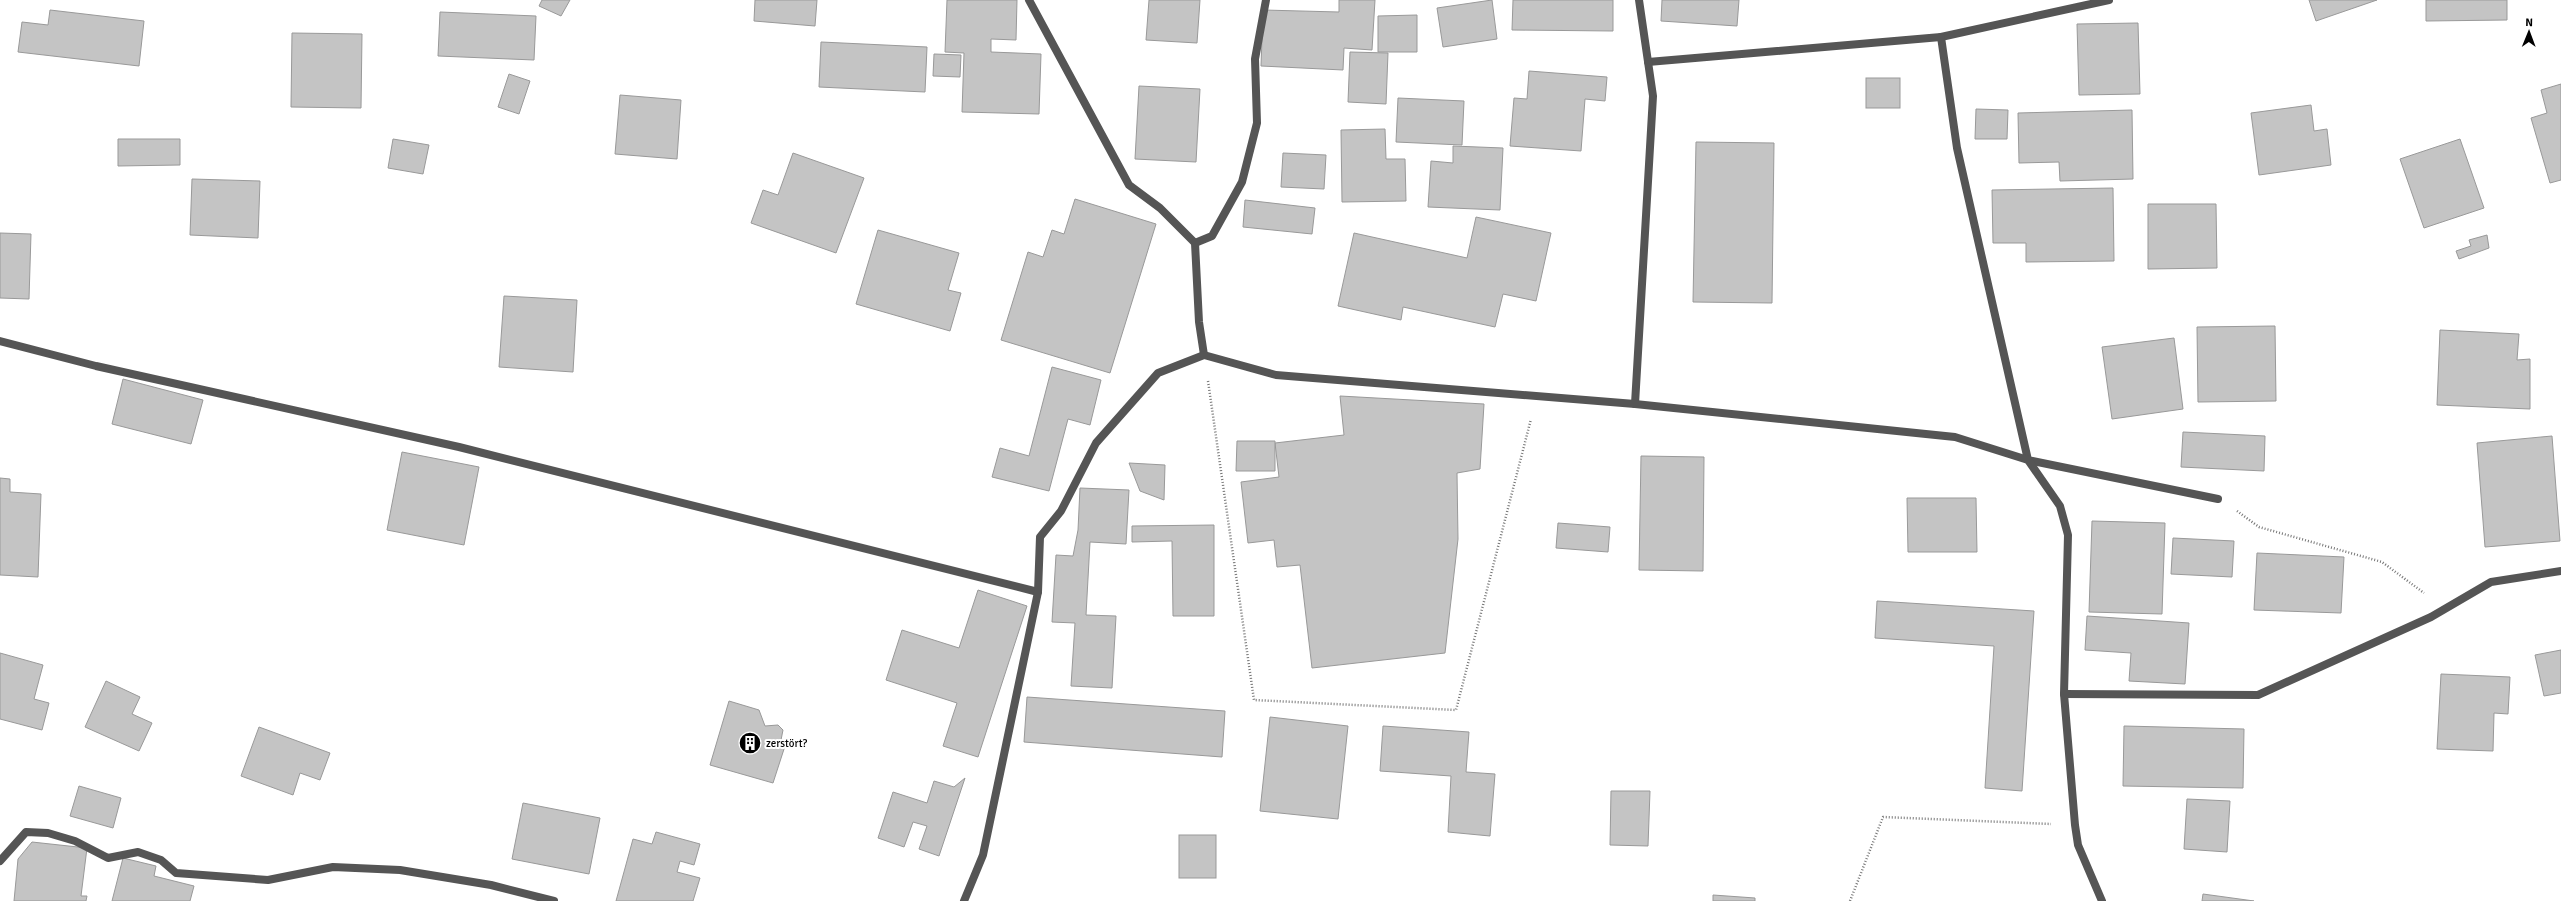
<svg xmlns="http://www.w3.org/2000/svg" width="2561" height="901" font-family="Signika,sans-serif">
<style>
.building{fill:#c4c4c4;stroke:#999}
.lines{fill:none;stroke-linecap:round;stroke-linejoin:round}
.path{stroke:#777;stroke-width:2.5;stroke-dasharray:1 2;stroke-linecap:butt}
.minor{stroke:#555;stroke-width:8}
.tertiary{stroke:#555;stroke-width:8}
.labels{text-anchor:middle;stroke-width:4;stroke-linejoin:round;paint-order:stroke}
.poi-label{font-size:11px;fill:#000;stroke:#fff;text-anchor:start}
</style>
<rect width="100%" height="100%" fill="#fff"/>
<g class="building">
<path d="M542 0H570L561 16 539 6Z"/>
<path d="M755 0H817L815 26 754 21Z"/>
<path d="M947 0H1017L1016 40 991 39V52L1041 54 1039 114 962 112 964 53 945 52Z"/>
<path d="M1149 0H1200L1197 43 1146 40Z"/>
<path d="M1339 0H1375L1372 50 1344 48 1343 70 1261 66 1263 10 1339 12Z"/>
<path d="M1492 0 1497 39 1443 47 1437 8Z"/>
<path d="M1513 0H1613V31L1512 30Z"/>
<path d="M1662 0H1739L1737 26 1661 21Z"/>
<path d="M2309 0H2377L2316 21Z"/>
<path d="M2426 0H2507V20L2426 21Z"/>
<path d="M50 10 144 21 139 66 18 52 22 22 48 25Z"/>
<path d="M440 12 536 16 534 60 438 56Z"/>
<path d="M1417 15V52H1378V16Z"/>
<path d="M2138 23 2140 94 2079 95 2077 24Z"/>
<path d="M292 33 362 34 361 108 291 107Z"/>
<path d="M821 42 927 47 925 92 819 87Z"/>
<path d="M1350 52 1388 53 1386 104 1348 102Z"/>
<path d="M934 54 961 55 960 77 933 76Z"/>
<path d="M1529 71 1607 77 1605 101 1585 99 1581 151 1510 146 1514 98 1527 99Z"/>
<path d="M509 74 530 81 519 114 498 107Z"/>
<rect x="1866" y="78" width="34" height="30"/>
<path d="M2561 84V180L2550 183 2531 118 2547 113 2541 90Z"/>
<path d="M1139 86 1200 89 1196 162 1135 159Z"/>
<path d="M620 95 681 100 677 159 615 154Z"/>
<path d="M1398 98 1464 101 1462 145 1396 142Z"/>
<path d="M2311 105 2314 131 2327 129 2331 165 2259 175 2251 113Z"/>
<path d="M1976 109 2008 110 2007 139H1975Z"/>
<path d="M2132 110 2133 179 2060 181 2059 162 2019 163 2018 113Z"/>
<path d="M1385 129 1386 159H1405L1406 201 1342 202 1341 130Z"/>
<path d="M118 139H180V165L118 166Z"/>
<path d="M393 139 429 145 423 174 388 168Z"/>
<path d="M2460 139 2484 208 2424 228 2400 159Z"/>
<path d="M1696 142 1774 143 1772 303 1693 302Z"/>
<path d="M1453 146 1503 148 1500 210 1428 207 1431 161 1453 163Z"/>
<path d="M793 153 864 178 836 253 751 223 763 190 778 195Z"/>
<path d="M1283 153 1326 155 1324 189 1281 187Z"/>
<path d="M192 179 260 181 258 238 190 235Z"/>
<path d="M2113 188 2114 261 2026 262V243H1993L1992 190Z"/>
<path d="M1075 199 1156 224 1110 373 1001 340 1028 252 1043 257 1052 230 1064 234Z"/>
<path d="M1245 200 1315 208 1312 234 1243 227Z"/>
<path d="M2148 204H2216L2217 268 2148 269Z"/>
<path d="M1476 217 1551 233 1536 301 1503 294 1495 327 1403 307 1401 320 1338 306 1354 233 1467 258Z"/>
<path d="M878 230 959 253 948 290 961 293 950 331 856 304Z"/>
<path d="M0 233 31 234 29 299 0 298Z"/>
<path d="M2487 235 2489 248 2459 259 2456 251 2471 246 2469 240Z"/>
<path d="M504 296 577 300 573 372 499 367Z"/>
<path d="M2275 326 2276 401 2198 402 2197 327Z"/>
<path d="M2440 330 2519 334 2517 360 2530 359V409L2437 405Z"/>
<path d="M2174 338 2183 409 2112 419 2102 347Z"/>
<path d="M1052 367 1101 380 1090 425 1068 419 1049 491 992 477 1000 448 1029 456Z"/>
<path d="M123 379 203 400 191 444 112 424Z"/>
<path d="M1340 396 1484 404 1480 469 1457 473 1458 539 1445 653 1312 668 1300 565 1277 567 1274 540 1248 543 1241 482 1279 477 1275 443 1344 435Z"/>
<path d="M2183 432 2265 436 2264 471 2181 467Z"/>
<path d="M2552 436 2560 541 2485 547 2477 443Z"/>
<path d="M1237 441H1275V471H1236Z"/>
<path d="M402 452 479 467 464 545 387 530Z"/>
<path d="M1641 456 1704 457 1703 571 1639 570Z"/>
<path d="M1129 463 1165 465 1164 500 1140 491Z"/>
<path d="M0 478 10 479V492L41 494 38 577 0 575Z"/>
<path d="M1080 488 1129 490 1126 544 1090 542 1086 615 1116 616 1112 688 1071 686 1075 623 1052 622 1056 555 1073 556 1078 530Z"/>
<path d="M1907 498H1976L1977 552H1908Z"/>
<path d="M2092 521 2165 523 2162 614 2089 612Z"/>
<path d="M1558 523 1610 527 1608 552 1556 548Z"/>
<path d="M1214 525V616H1173L1172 541 1132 542V526Z"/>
<path d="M2173 538 2234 541 2232 577 2171 574Z"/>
<path d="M2257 553 2344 557 2341 613 2254 610Z"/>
<path d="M978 590 1027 606 978 757 943 746 957 703 886 680 902 630 959 648Z"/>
<path d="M1877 601 2034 611 2022 791 1985 788 1994 646 1875 638Z"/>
<path d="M2087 616 2189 623 2185 684 2129 681 2131 653 2085 650Z"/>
<path d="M2561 650V693L2544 696 2535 655Z"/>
<path d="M0 653 43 665 34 699 49 703 42 730 0 719Z"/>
<path d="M2441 674 2510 677 2508 714 2494 713 2493 751 2437 749Z"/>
<path d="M106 681 140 697 132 714 152 723 139 751 85 727Z"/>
<path d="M1027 697 1225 711 1222 757 1024 742Z"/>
<path d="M729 701 759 710 765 726 778 725 783 730 781 740 785 746 773 783 710 765Z"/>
<path d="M1270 717 1348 726 1338 819 1260 811Z"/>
<path d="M1383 726 1469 732 1466 772 1495 774 1490 836 1448 832 1451 776 1380 771Z"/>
<path d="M2124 726 2244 729 2243 788 2123 786Z"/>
<path d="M259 727 330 753 320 780 300 773 293 795 241 776Z"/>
<path d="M965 778 939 856 919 849 927 826 913 822 904 847 878 838 893 792 927 803 934 781 954 787Z"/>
<path d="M79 786 121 798 113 828 70 816Z"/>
<path d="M1611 791H1650L1648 846 1610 845Z"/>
<path d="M2187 799 2230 801 2227 852 2184 849Z"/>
<path d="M523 803 600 818 589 874 512 859Z"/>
<path d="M656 832 700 844 694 865 680 861 677 872 700 878 693 901H616L633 839 652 844Z"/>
<rect x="1179" y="835" width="37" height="43"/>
<path d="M32 842 87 848 81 896H87L86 901H14L18 859Z"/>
<path d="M123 858 156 866 154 876 194 886 190 901H112Z"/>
<path d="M2203 894 2254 901H2202Z"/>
<path d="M1713 895 1755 898V901H1713Z"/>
</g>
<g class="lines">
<g class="path">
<path d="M1208 381 1254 700 1456 710 1531 419"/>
<path d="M2237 511 2259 527 2382 562 2424 593"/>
<path d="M1850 901 1883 817 2051 824"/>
</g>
<g class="minor">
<path d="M1029 0 1129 185 1160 208 1195 243 1199 322 1204 355"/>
<path d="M2109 0 1941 37 1957 148 2028 460 2218 499"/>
<path d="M1648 62 1941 37"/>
<path d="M1195 243 1212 236 1242 182 1257 123 1255 59 1266 0"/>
<path d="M0 341 96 366 459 447 1038 592"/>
<path d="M2064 694 2258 695 2431 617 2491 582 2561 571"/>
<path d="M0 861 26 832 48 833 75 841 108 858 138 852 161 860 176 873 268 880 333 867 400 870 491 885 554 901"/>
</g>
<g class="tertiary">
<path d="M1635 404 1653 96 1639 0"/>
<path d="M964 901 983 855 1038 592 1040 537 1061 511 1096 443 1158 373 1204 355 1276 375 1635 404 1955 437 2028 460 2060 506 2068 535 2064 694 2075 825 2078 845 2102 901"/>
</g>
</g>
<defs>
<g id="building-disc" transform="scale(1.15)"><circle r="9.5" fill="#000" stroke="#fff"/><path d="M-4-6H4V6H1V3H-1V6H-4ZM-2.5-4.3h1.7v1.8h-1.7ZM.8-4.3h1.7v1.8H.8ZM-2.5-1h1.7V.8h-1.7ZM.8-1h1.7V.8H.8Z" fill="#fff"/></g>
</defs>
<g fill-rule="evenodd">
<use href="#building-disc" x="750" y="743"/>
</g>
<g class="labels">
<g class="poi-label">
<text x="766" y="747">zerstört?</text>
</g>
</g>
<g transform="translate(2529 32) rotate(1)" stroke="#ffffff" stroke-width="3" paint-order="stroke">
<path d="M0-3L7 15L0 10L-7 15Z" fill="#000000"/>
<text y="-6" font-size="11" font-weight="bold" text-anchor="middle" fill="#000000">N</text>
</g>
</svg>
